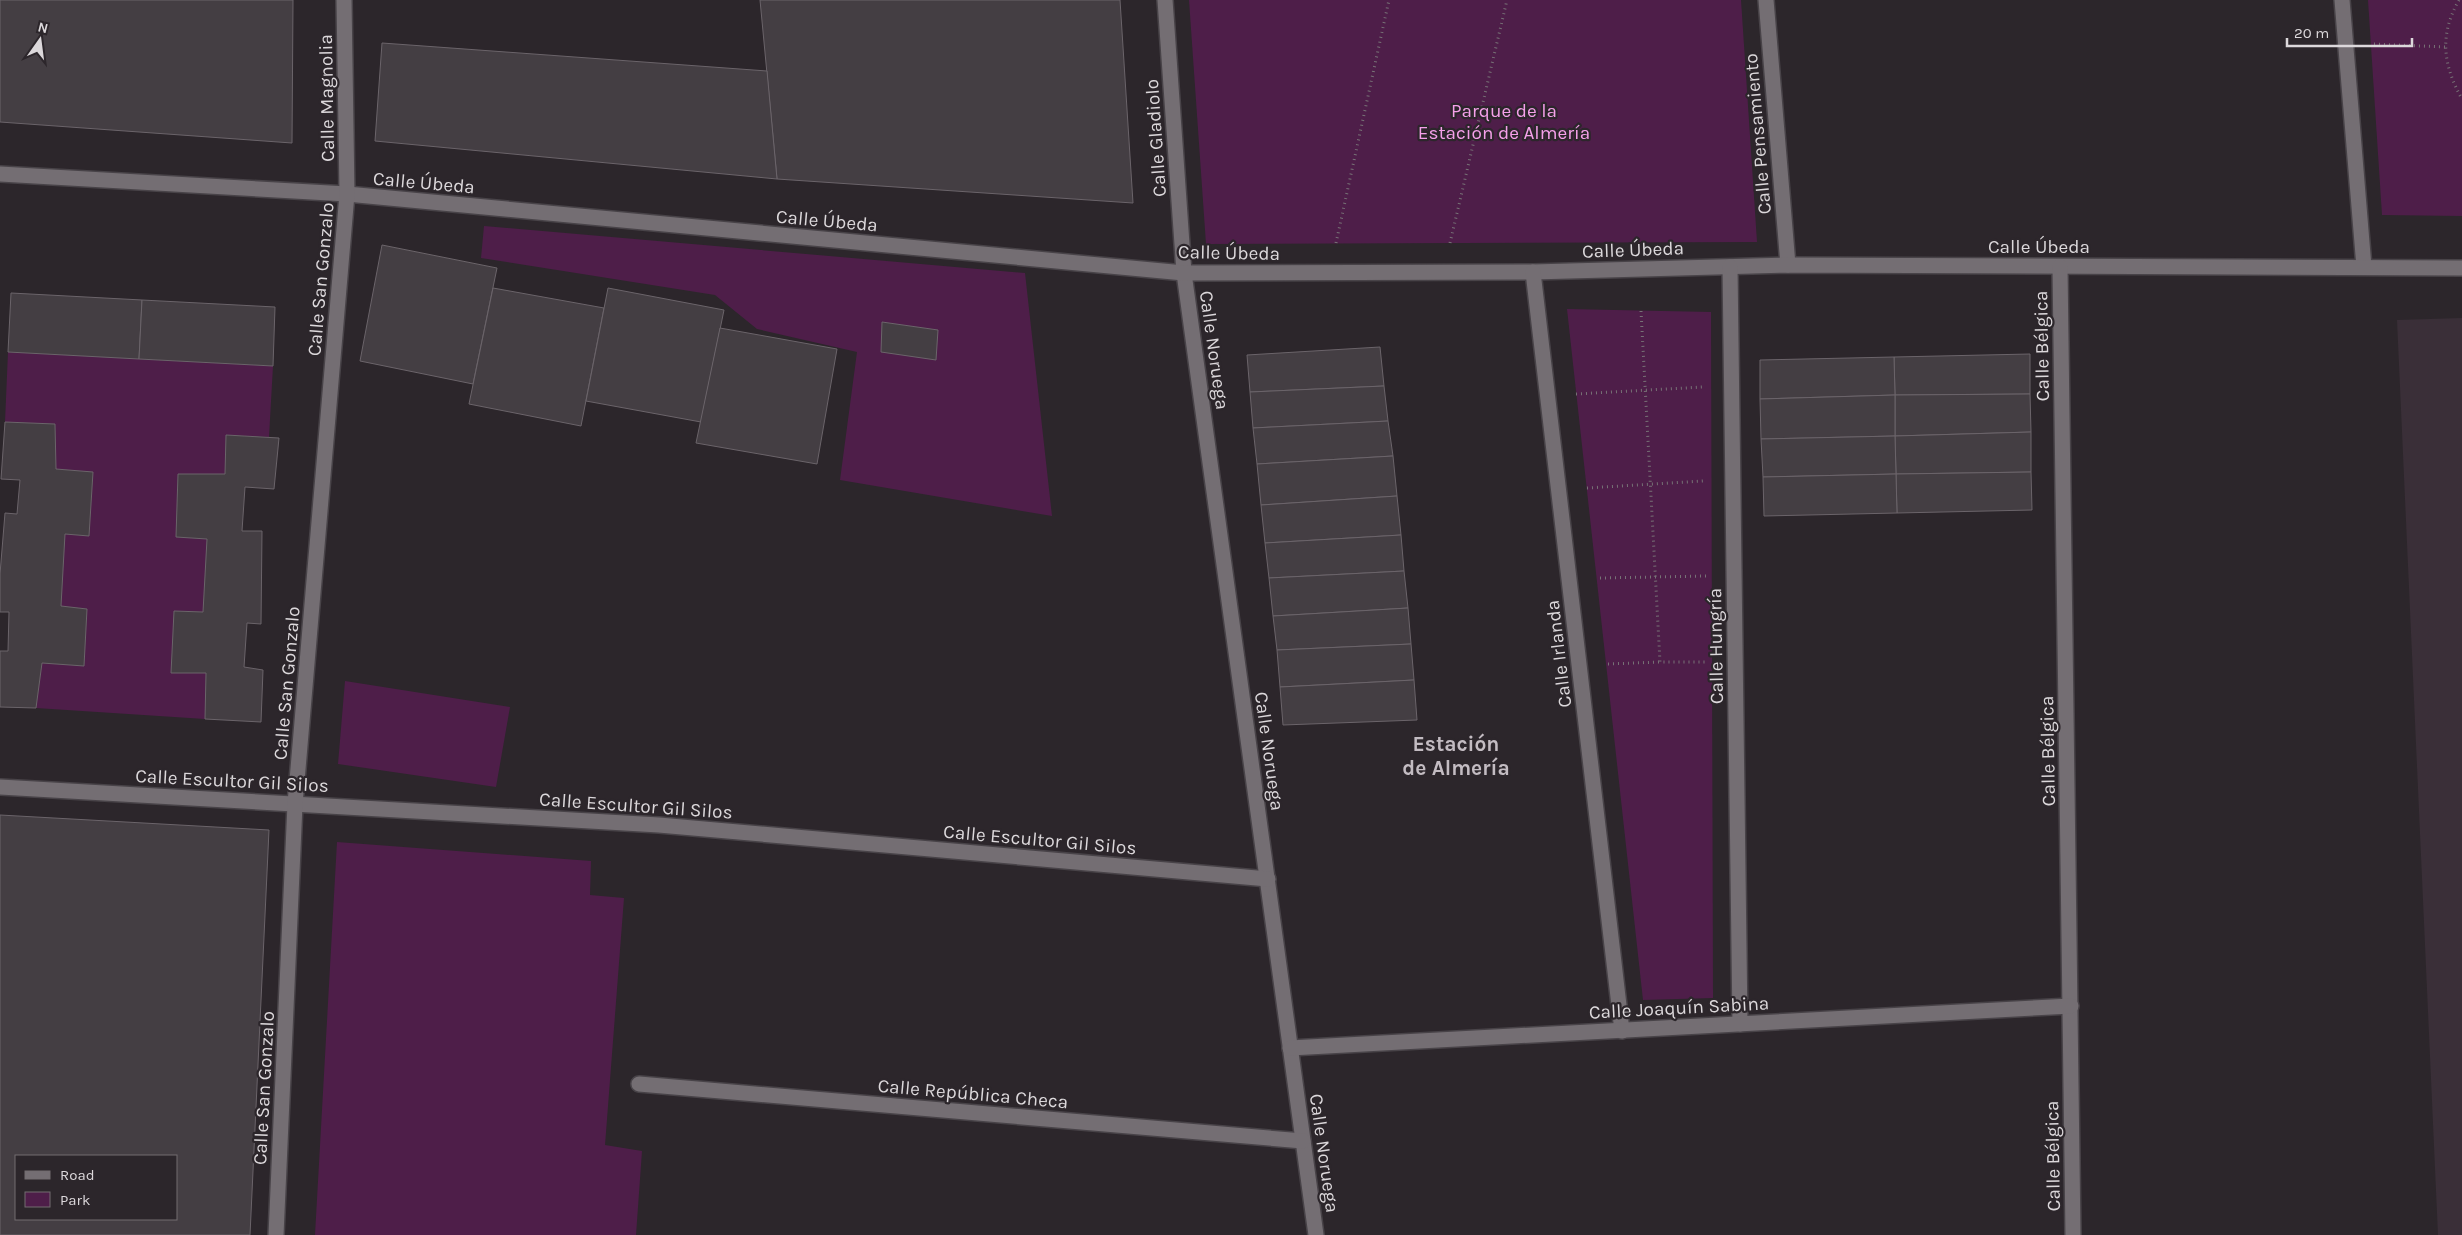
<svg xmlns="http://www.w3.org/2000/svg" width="2462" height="1235" font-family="Karla,sans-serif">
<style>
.built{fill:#3a2f38}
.green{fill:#4e1e49}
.building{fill:#443e43;stroke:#6b646a;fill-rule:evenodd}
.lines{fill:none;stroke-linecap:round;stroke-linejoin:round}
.minor-casing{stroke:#484348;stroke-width:18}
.path{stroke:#777276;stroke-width:3;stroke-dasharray:1 4;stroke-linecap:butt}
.minor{stroke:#746e73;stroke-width:15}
.labels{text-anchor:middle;stroke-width:4.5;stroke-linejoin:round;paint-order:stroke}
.street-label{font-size:19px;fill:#dcd8db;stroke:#2c262b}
.park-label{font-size:19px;fill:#f5a0ea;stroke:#2c262b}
.quarter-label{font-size:21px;font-weight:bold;fill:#c3bcc2;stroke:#2c262b}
</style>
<rect width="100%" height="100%" fill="#2c262b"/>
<path class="built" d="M2462 318V1235H2438L2397 320Z"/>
<g class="green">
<path d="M1189 0H1741L1757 242 1206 244Z"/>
<path d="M2368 0H2462V216L2382 215Z"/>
<path d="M484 226 1025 273 1052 516 840 480 857 352 757 329 715 295 481 258Z"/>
<path d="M1567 309 1711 312 1713 998 1643 1000Z"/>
<path d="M8 352 273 366 269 437 226 435 225 474H178L176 537 207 539 203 612 174 611 171 672 206 673 205 719 36 708 42 663 84 666 87 609 61 606 65 534 89 536 93 473 56 469 55 424 5 422Z"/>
<path d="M345 681 510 707 496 787 338 764Z"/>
<path d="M337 842 591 861 590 895 624 898 605 1145 642 1151 636 1235H315Z"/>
</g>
<g class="building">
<path d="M0 0H293L292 143 0 122Z"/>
<path d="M760 0H1120L1133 203 777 179Z"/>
<path d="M382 43 767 71 777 179 375 141Z"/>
<path d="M382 245 497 268 473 384 360 361Z"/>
<path d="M493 288 604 308 581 426 469 404Z"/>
<path d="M608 288 724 310 701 422 586 401Z"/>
<path d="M11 293 142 300 139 359 8 352Z"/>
<path d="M142 300 275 307 273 366 139 359Z"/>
<path d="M882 322 938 330 936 360 881 352Z"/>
<path d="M720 328 837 349 817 464 696 443Z"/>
<path d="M1380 347 1384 386 1250 392 1247 355Z"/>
<path d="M2030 354V394L1895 395 1894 357Z"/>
<path d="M1894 357 1895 395 1760 399V360Z"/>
<path d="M1384 386 1388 421 1253 428 1250 392Z"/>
<path d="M2030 394 2031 432 1895 436V395Z"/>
<path d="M1895 395V436L1761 439 1760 399Z"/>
<path d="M1388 421 1393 456 1257 464 1253 428Z"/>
<path d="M5 422 55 424 56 469 93 472 89 536 65 534 61 606 87 609 84 666 42 663 36 708 0 707V651H8L9 612H0V574L5 513 17 514 20 480 1 479Z"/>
<path d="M2031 432V472L1896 474 1895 436Z"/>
<path d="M226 435 279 438 274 489 245 487 242 531H262L261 624 247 623 244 667 263 670 261 722 205 719 206 673H171L174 611 203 612 207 539 176 537 178 474H225Z"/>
<path d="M1895 436 1896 474 1763 477 1761 439Z"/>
<path d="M1393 456 1397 496 1261 505 1257 464Z"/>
<path d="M2031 472 2032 510 1897 513 1896 474Z"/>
<path d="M1896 474 1897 513 1764 516 1763 477Z"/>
<path d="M1397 496 1401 535 1265 543 1261 505Z"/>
<path d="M1401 535 1404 571 1269 578 1265 543Z"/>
<path d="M1404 571 1408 608 1273 616 1269 578Z"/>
<path d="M1408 608 1411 644 1277 650 1273 616Z"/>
<path d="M1411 644 1414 680 1280 687 1277 650Z"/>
<path d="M1414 680 1417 720 1283 725 1280 687Z"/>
<path d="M0 815 269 830 250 1235H0ZM16 1156H176V1219H16Z"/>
</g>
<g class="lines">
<g class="minor-casing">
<g id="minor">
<path d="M1165 0 1184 273 1316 1235"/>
<path d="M1766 0 1788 265"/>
<path d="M2342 0 2364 267"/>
<path d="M0 174 347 194 1184 273 1533 272 1788 265 2462 268"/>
<path d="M1730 267 1740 1024"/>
<path d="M2060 267 2073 1235"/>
<path d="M1533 272 1622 1031"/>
<path d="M0 787 659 825 1268 879"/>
<path d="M1290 1048 2071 1006"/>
<path d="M639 1084 1303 1141"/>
<path d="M276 1235 295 804 347 194 344 0"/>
</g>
</g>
<g class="path">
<path d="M2459 0C2439 35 2443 65 2462 99"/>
<path d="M2374 44 2445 47"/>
<path d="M1336 243 1389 0"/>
<path d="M1450 243 1507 0"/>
<path d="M1641 311 1660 662H1707"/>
<path d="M1576 394 1703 387"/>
<path d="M1587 488 1703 481"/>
<path d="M1600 578 1706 576"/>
<path d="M1608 664 1660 662"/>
</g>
<use href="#minor" class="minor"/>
</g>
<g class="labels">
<g class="street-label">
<text transform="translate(326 98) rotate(-91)" y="7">Calle Magnolia</text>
<text transform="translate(1757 134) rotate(-95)" y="7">Calle Pensamiento</text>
<text transform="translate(1155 138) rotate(-94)" y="7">Calle Gladiolo</text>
<text transform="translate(424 182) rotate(5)" y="7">Calle Úbeda</text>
<text transform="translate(827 220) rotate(5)" y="7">Calle Úbeda</text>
<text x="2039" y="253">Calle Úbeda</text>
<text transform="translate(1633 249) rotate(-2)" y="7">Calle Úbeda</text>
<text transform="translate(1229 252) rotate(1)" y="7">Calle Úbeda</text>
<text transform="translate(320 279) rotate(-85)" y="7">Calle San Gonzalo</text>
<text transform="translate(2041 346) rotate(-91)" y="7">Calle Bélgica</text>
<text transform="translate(1215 350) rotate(82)" y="7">Calle Noruega</text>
<text transform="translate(1715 646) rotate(-91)" y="7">Calle Hungría</text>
<text transform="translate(1558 654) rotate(-97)" y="7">Calle Irlanda</text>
<text transform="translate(286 683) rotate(-85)" y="7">Calle San Gonzalo</text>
<text transform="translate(1270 751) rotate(82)" y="7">Calle Noruega</text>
<text transform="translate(2047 751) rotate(-91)" y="7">Calle Bélgica</text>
<text transform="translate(232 780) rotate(3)" y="7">Calle Escultor Gil Silos</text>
<text transform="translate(636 805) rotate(4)" y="7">Calle Escultor Gil Silos</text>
<text transform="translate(1040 839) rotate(5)" y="7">Calle Escultor Gil Silos</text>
<text transform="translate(1679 1007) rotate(-3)" y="7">Calle Joaquín Sabina</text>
<text transform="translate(263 1088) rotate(-87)" y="7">Calle San Gonzalo</text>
<text transform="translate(973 1093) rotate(5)" y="7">Calle República Checa</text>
<text transform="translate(1325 1153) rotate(82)" y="7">Calle Noruega</text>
<text transform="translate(2052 1156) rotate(-91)" y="7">Calle Bélgica</text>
</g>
<g class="park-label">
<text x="1504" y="117">Parque de la<tspan x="1504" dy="22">Estación de Almería</tspan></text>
</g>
<g class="quarter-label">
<text x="1456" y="751">Estación<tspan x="1456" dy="24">de Almería</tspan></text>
</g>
</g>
<rect x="15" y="1155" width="162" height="65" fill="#2c262b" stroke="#726d71"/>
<rect x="25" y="1171" width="25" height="8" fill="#746e73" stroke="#726d71"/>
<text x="60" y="1180" font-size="15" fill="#dcd8db">Road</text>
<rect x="25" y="1192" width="25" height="15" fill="#4e1e49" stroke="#726d71"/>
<text x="60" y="1205" font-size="15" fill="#dcd8db">Park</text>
<g transform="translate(40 40) rotate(14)" stroke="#2c262b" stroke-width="4" paint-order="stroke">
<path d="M0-4L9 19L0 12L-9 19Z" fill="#dcd8db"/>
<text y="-8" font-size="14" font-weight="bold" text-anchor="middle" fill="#dcd8db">N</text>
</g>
<path d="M2287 38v8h125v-8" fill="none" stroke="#dcd8db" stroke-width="2.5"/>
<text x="2294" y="38" font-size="15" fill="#dcd8db" stroke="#2c262b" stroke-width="4" paint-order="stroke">20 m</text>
</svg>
